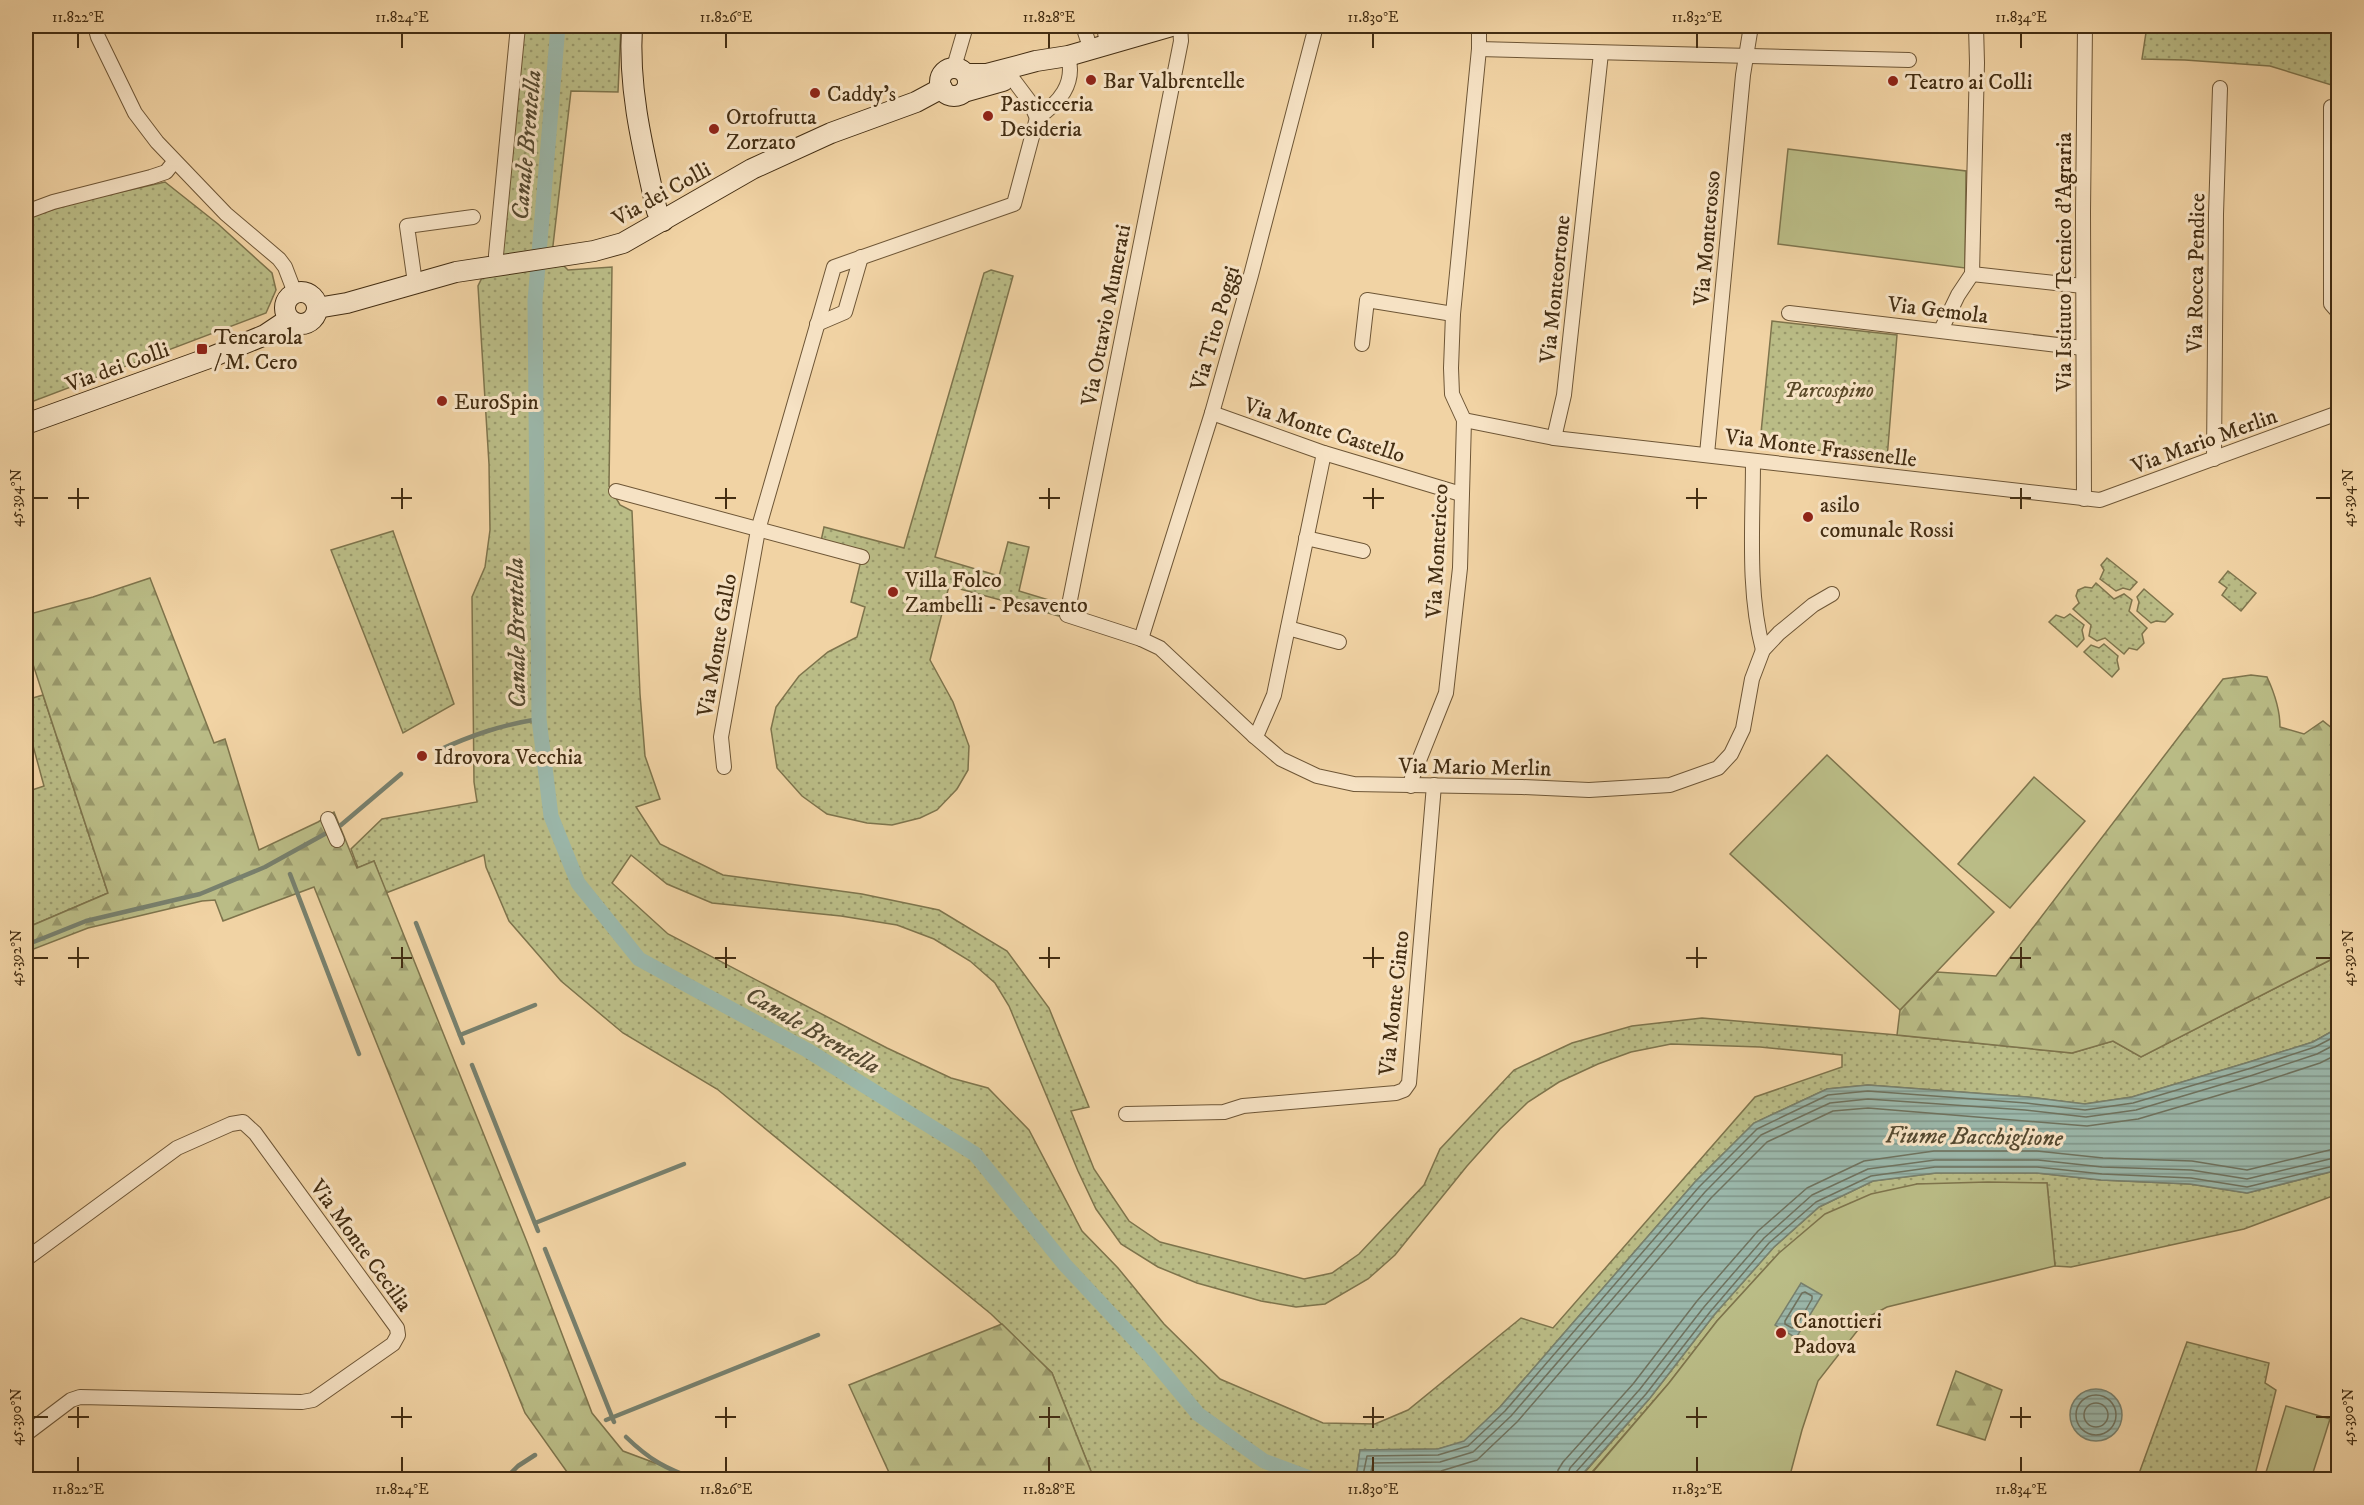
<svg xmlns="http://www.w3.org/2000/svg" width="2364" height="1505" font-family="'IM FELL DW Pica',serif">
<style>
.green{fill:url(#green-dots);stroke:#7e744c;stroke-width:1.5;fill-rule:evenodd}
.forest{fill:url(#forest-firs);stroke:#7e744c;stroke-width:1.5}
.pitch{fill:#babc86;stroke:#7e744c;stroke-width:1.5}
.water{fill:url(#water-rules);stroke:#78806d;stroke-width:1.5}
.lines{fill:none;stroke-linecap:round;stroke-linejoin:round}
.shore{stroke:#6f725e;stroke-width:1.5}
.stream{stroke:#78806d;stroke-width:4.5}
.canal{stroke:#9bb7aa;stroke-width:15}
.street-casing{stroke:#6e5636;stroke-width:16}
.secondary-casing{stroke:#432d12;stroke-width:22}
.street{stroke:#f6e2c4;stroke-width:14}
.secondary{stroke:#f6e2c4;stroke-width:20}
.ticks{fill:none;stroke:#432d12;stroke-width:2}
.poi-dot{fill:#8f2418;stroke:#f6e2c4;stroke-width:2}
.labels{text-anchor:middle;stroke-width:6;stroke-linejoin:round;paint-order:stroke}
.poi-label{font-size:22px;fill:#432d12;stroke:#f6e2c4;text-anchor:start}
.street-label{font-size:22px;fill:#432d12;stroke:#f6e2c4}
.park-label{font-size:22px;font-style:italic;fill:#5b4a29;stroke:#f6e2c4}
.water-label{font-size:24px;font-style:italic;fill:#554930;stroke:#f6e2c4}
.neatline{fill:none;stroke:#432d12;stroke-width:2}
.ticks-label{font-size:15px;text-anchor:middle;fill:#432d12}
</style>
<defs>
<pattern id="green-dots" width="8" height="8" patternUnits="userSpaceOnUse" patternTransform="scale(1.5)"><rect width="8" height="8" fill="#babc86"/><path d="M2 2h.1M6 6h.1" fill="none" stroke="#99996c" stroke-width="1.8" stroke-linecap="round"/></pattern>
<pattern id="forest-firs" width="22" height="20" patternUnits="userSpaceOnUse" patternTransform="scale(1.5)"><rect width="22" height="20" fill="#babc86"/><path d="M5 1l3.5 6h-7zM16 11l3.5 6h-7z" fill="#99996c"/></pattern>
<pattern id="water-rules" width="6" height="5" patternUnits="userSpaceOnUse" patternTransform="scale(1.5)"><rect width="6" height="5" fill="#9bb7aa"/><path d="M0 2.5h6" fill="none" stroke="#809589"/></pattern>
</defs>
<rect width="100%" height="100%" fill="#f1d3a4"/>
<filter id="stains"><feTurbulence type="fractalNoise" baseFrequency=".00333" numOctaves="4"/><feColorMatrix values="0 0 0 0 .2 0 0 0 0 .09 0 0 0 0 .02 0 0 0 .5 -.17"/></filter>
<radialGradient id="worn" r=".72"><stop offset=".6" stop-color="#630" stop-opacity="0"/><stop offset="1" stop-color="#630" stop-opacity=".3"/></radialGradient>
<g class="green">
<path d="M524 26H621L618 92 571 91 552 254 568 270 612 267 609 486 620 505 632 511 640 694 645 756 660 799 636 807 660 844 723 875 862 894 939 910 1007 951 1049 1008 1089 1107 1071 1111 1094 1169 1129 1221 1160 1242 1304 1279 1332 1273 1359 1254 1424 1185 1440 1149 1514 1070 1572 1043 1632 1026 1702 1018 1897 1035 2072 1053 2113 1041 2141 1057 2338 956V1028L2313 1042 2246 1063 2132 1097 2084 1104 2027 1097 1868 1085 1827 1089 1754 1123 1695 1182 1500 1407 1464 1442 1438 1449 1360 1450 1356 1479H1094L1052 1373 991 1314 717 1089 623 1033 561 981 509 921 486 867 484 855 386 893 374 861 358 868 351 849 382 819 477 802 474 782 472 597 485 567 490 530 489 464 478 286 489 263ZM631 855 667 884 712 903 841 916 897 925 934 939 970 961 995 983 1009 1006 1078 1171 1096 1209 1121 1244 1158 1267 1197 1283 1261 1301 1296 1307 1325 1304 1368 1279 1395 1255 1467 1166 1500 1129 1528 1102 1559 1082 1598 1064 1631 1052 1671 1044 1760 1047 1842 1055V1067L1755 1097 1553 1328 1521 1318 1408 1410 1375 1424 1323 1423 1220 1379 1164 1324 1118 1268 1082 1231 1029 1130 988 1088 951 1078 887 1048 668 934 612 883Z"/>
<path d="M2147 26H2338V87L2270 66 2185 60 2142 59Z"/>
<path d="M165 182 218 224 272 273 276 290 266 313 26 404V218L80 201Z"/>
<path d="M991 270 1013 276 935 557 999 576 1008 542 1029 547 1019 591 1062 604 1059 616 949 586 930 660 953 702 969 746 968 770 957 789 937 810 920 818 892 825 867 823 827 814 802 796 777 768 771 729 776 707 799 676 828 652 857 637 865 607 851 602 863 552 821 541 824 527 904 548 984 273Z"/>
<path d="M1772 321 1897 335 1887 459 1760 443Z"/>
<path d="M393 531 454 704 403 733 331 550Z"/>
<path d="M2107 558 2137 582 2130 590 2123 588 2116 591 2100 579 2104 570 2101 565Z"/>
<path d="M2228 571 2256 593 2241 611 2222 595 2227 588 2219 582Z"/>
<path d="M2096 583 2114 599 2124 594 2132 600 2129 611 2147 628 2142 634 2144 643 2137 650 2129 648 2124 654 2105 638 2097 641 2089 636 2091 625 2073 609 2079 603 2076 596 2078 590 2085 587 2092 588Z"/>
<path d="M2144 589 2173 614 2165 622 2156 621 2151 623 2137 611 2139 602 2137 597Z"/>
<path d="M2070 614 2084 625 2082 630 2084 639 2077 647 2049 622 2056 615 2064 618Z"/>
<path d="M2104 644 2118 656 2117 660 2119 669 2112 677 2084 652 2091 645 2099 648Z"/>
<path d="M43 695 108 893 26 928V792L44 786 26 720V700Z"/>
<path d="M2338 1170V1194L2244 1229 2071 1267 2055 1266 2047 1183 1917 1184 1779 1253 1717 1321 1669 1383 1586 1479 1578 1480 1650 1398 1714 1315 1774 1247 1819 1207 1873 1181 1936 1173H2037L2101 1180 2190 1184 2247 1193Z"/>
<path d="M2187 1342 2269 1363 2265 1383 2276 1390 2254 1479H2137Z"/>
</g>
<g class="forest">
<path d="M150 578 214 743 225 739 259 850 318 822 334 812 357 868 374 861 527 1242 592 1413 623 1451 698 1479H572L525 1413 314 887 223 921 215 900 202 901 88 928 26 952V928L108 893 26 643V615L93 597Z"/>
<path d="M2251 675 2267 677C2274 692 2280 710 2280 727L2304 734 2323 721 2338 733V956L2141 1057 2113 1041 2072 1053 1897 1035 1900 1010 1937 972 1996 976 2223 679Z"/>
<path d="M1002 1324 1052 1373 1094 1479H892L849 1385Z"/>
<path d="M1956 1371 2002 1390 1985 1440 1937 1425Z"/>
</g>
<g class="pitch">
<path d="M1788 149 1966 171 1965 268 1778 244Z"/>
<path d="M1827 755 1994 912 1900 1010 1730 854Z"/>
<path d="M2034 777 2085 821 2010 908 1958 864Z"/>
<path d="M1988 1182 2047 1183 2055 1266 1887 1307 1868 1317 1818 1381 1802 1430 1789 1479 1586 1480 1669 1383 1717 1321 1779 1253 1825 1214 1871 1194 1917 1184Z"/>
<path d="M2286 1406 2330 1419 2311 1479H2264Z"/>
</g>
<g class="water">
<path d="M2338 1028V1170L2247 1193 2190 1184 2101 1180 2037 1173H1936L1873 1181 1819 1207 1774 1247 1714 1315 1650 1398 1578 1479H1356L1360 1450 1438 1449 1464 1441 1500 1407 1695 1182 1754 1123 1827 1089 1868 1085 2027 1097 2085 1104 2132 1097 2246 1063 2313 1042Z"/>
<path d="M1801 1283 1822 1295 1796 1338 1775 1325Z"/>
<circle cx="2096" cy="1415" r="26"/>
</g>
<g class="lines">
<g class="shore">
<path d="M1805 1292 1812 1296V1299L1796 1327 1792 1328 1785 1324V1321L1802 1293Z"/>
<circle cx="2096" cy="1415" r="20"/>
<circle cx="2096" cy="1415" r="12"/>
<path d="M1362 1480 1367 1456 1438 1455 1468 1446 1505 1411 1699 1187 1757 1129 1828 1095 1868 1091 2026 1103 2085 1110 2133 1103 2248 1069 2315 1047 2338 1035"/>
<path d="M1369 1480 1373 1463 1440 1462 1473 1452 1511 1416 1705 1192 1761 1135 1830 1103 1868 1099 2025 1110 2086 1117 2136 1110 2250 1076 2317 1054 2338 1043"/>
<path d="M1378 1480 1381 1472 1441 1471 1477 1460 1517 1422 1711 1198 1767 1142 1833 1111 1868 1108 2087 1126 2138 1119 2253 1085 2320 1063 2338 1054"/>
<path d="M1557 1480 1558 1470 1563 1462 1633 1384 1697 1301 1758 1231 1807 1188 1864 1161 1934 1151H2037L2103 1158 2192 1161 2247 1170 2338 1148"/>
<path d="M1566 1480 1570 1468 1640 1389 1704 1307 1764 1238 1812 1195 1868 1169 1935 1160H2038L2102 1167 2191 1170 2247 1179 2338 1157"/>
<path d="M1574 1480 1575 1473 1646 1394 1710 1312 1769 1243 1816 1202 1871 1176 1935 1167H2037L2102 1174 2191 1178 2247 1187 2338 1165"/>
</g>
<g class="stream">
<path d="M437 751C472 735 501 725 539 719"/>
<path d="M290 874 359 1054"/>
<path d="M416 923 463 1043"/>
<path d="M26 945 86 921 200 894 265 867 341 825 401 774"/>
<path d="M460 1035 535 1005"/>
<path d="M472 1065 538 1231"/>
<path d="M535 1223 684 1164"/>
<path d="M545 1249 614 1422"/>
<path d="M606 1420 818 1335"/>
<path d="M626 1437C651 1461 665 1468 697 1480"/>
<path d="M504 1480 518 1466 535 1455"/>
</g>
<path class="canal" d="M558 26 535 301 539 719 551 816 578 883 639 959 807 1050 975 1154 1065 1265 1149 1355 1198 1414 1264 1461 1315 1480"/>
<g class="street-casing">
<g id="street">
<path d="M95 26 98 37 135 113 157 142 226 214 279 259 285 267 295 293"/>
<path d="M1083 26 1091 50"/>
<path d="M1104 26 1107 45"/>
<path d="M1180 26 1181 41 1067 615 1141 639 1160 648 1254 736 1281 759 1317 776 1354 784 1522 787 1589 790 1670 785 1718 768 1731 754 1743 729 1752 679 1763 650 1779 633 1813 605 1832 594"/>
<path d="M1479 49 1909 60"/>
<path d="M954 67 966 26"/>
<path d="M1012 78 1030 102 1037 118C1059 103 1076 84 1068 56"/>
<path d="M2331 107V304L2338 312"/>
<path d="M26 212 53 202 151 177 166 172 174 162"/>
<path d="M497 265 496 255 518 26"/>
<path d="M1972 274 2083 286"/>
<path d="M415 283 407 226 473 217"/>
<path d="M1789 313 2083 348"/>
<path d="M817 324 845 312 861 257"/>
<path d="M1941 330 1958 295 1972 274 1977 63 1976 26"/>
<path d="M1362 344 1367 300 1453 314"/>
<path d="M1212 413 1324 453 1461 494"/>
<path d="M1464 420 1554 438 2100 500 2338 413"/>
<path d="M1554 438 1564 395 1601 53"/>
<path d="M1707 454 1743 75 1751 26"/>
<path d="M2214 459 2216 214 2220 88"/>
<path d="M1753 461C1753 523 1747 590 1763 650"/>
<path d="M616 491 862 557"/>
<path d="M2084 499 2083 212 2085 26"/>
<path d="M1306 538 1363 551"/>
<path d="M1288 628 1339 642"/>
<path d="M1141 639 1212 413 1251 275 1316 26"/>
<path d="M1254 736 1258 732 1274 695 1324 453"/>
<path d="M724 767 721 737 758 530 834 267 1014 204 1037 118"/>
<path d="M1411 786 1412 778 1446 693 1460 568 1464 420 1452 394 1451 368 1453 314 1479 49V26"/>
<path d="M328 819 337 840"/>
<path d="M1126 1114 1224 1112 1243 1106 1396 1093 1404 1090 1409 1083 1434 785"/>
<path d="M26 1259 177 1148 231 1124 243 1122 255 1133 397 1328 398 1335 393 1344 313 1400 302 1402 80 1397 71 1400 26 1434"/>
</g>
</g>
<g class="secondary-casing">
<g id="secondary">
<path d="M632 26C628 90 643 149 657 211L663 221"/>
<circle cx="954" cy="82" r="14"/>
<path d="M967 74H987L1036 61 1068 56 1172 26"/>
<path d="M964 92 1003 81"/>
<circle cx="301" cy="308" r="16"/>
<path d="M317 308 347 303 456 272 594 251 623 243 752 169 831 133 916 102 942 88"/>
<path d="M26 424 209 358 265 335 289 319"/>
</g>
</g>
<use href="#street" class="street"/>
<use href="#secondary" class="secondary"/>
</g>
<path class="ticks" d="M78 33V48M402 33V48M726 33V48M1049 33V48M1373 33V48M1697 33V48M2021 33V48M78 488V509M402 488V509M726 488V509M1049 488V509M1373 488V509M1697 488V509M2021 488V509M33 498H48M68 498H89M391 498H412M715 498H736M1039 498H1060M1363 498H1384M1686 498H1707M2010 498H2031M2316 498H2331M78 947V968M402 947V968M726 947V968M1049 947V968M1373 947V968M1697 947V968M2021 947V968M33 958H48M68 958H89M391 958H412M715 958H736M1039 958H1060M1363 958H1384M1686 958H1707M2010 958H2031M2316 958H2331M78 1407V1428M402 1407V1428M726 1407V1428M1049 1407V1428M1373 1407V1428M1697 1407V1428M2021 1407V1428M33 1417H48M68 1417H89M391 1417H412M715 1417H736M1039 1417H1060M1363 1417H1384M1686 1417H1707M2010 1417H2031M2316 1417H2331M78 1457V1472M402 1457V1472M726 1457V1472M1049 1457V1472M1373 1457V1472M1697 1457V1472M2021 1457V1472"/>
<g class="poi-dot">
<circle cx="1091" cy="80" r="6"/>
<circle cx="1893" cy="81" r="6"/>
<circle cx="815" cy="93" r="6"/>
<circle cx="988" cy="116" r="6"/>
<circle cx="714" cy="129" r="6"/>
<rect x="196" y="343" width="12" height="12" rx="3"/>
<circle cx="442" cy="401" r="6"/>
<circle cx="1808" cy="517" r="6"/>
<circle cx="893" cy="592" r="6"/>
<circle cx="422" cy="756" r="6"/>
<circle cx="1781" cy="1333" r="6"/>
</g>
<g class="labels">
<g class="poi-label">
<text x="1103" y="88">Bar Valbrentelle</text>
<text x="1905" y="89">Teatro ai Colli</text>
<text x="827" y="101">Caddy's</text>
<text x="1000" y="111">Pasticceria<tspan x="1000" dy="25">Desideria</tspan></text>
<text x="726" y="124">Ortofrutta<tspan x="726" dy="25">Zorzato</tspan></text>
<text x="214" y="344">Tencarola<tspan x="214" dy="25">/ M. Cero</tspan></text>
<text x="454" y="409">EuroSpin</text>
<text x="1820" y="512">asilo<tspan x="1820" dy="25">comunale Rossi</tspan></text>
<text x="905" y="587">Villa Folco<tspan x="905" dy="25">Zambelli - Pesavento</tspan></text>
<text x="434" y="764">Idrovora Vecchia</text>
<text x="1793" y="1328">Canottieri<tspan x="1793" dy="25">Padova</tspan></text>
</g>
<g class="street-label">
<text transform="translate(661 193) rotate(-29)" y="8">Via dei Colli</text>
<text transform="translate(1706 238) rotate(-85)" y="8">Via Monterosso</text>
<text transform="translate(2063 262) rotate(-90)" y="8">Via Istituto Tecnico d'Agraria</text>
<text transform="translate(2195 273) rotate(-89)" y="8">Via Rocca Pendice</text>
<text transform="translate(1554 289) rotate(-84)" y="8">Via Monteortone</text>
<text transform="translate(1938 309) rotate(7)" y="8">Via Gemola</text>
<text transform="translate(1105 315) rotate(-79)" y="8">Via Ottavio Munerati</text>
<text transform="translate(1214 328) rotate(-74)" y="8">Via Tito Poggi</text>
<text transform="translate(117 366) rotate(-20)" y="8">Via dei Colli</text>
<text transform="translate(1325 429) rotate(18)" y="8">Via Monte Castello</text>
<text transform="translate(2204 440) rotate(-20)" y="8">Via Mario Merlin</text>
<text transform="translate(1821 447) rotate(7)" y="8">Via Monte Frassenelle</text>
<text transform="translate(1436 551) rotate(-87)" y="8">Via Montericco</text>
<text transform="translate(716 645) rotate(-80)" y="8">Via Monte Gallo</text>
<text transform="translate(1475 766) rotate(1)" y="8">Via Mario Merlin</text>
<text transform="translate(1393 1003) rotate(-84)" y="8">Via Monte Cinto</text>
<text transform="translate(362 1245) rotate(54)" y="8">Via Monte Cecilia</text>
</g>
<g class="park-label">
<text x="1829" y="397">Parcospino</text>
</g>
<g class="water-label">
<text transform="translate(526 145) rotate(-85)" y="8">Canale Brentella</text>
<text transform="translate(516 633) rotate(-91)" y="8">Canale Brentella</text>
<text transform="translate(813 1030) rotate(30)" y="8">Canale Brentella</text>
<text transform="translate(1974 1136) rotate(1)" y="8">Fiume Bacchiglione</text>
</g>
</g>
<rect width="2364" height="1505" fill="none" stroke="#f1d3a4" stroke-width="66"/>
<rect x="33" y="33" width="2298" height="1439" class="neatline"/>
<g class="ticks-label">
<text x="78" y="22">11.822°E</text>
<text x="402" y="22">11.824°E</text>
<text x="726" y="22">11.826°E</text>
<text x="1049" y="22">11.828°E</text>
<text x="1373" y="22">11.830°E</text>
<text x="1697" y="22">11.832°E</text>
<text x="2021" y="22">11.834°E</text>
<text transform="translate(16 498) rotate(-90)" y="5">45.394°N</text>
<text transform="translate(2348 498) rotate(-90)" y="5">45.394°N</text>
<text transform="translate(16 958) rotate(-90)" y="5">45.392°N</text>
<text transform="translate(2348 958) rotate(-90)" y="5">45.392°N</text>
<text transform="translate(16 1417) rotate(-90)" y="5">45.390°N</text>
<text transform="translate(2348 1417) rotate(-90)" y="5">45.390°N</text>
<text x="78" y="1494">11.822°E</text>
<text x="402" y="1494">11.824°E</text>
<text x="726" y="1494">11.826°E</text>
<text x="1049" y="1494">11.828°E</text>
<text x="1373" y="1494">11.830°E</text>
<text x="1697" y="1494">11.832°E</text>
<text x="2021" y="1494">11.834°E</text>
</g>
<rect width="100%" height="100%" filter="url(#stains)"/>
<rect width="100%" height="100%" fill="url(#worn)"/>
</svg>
